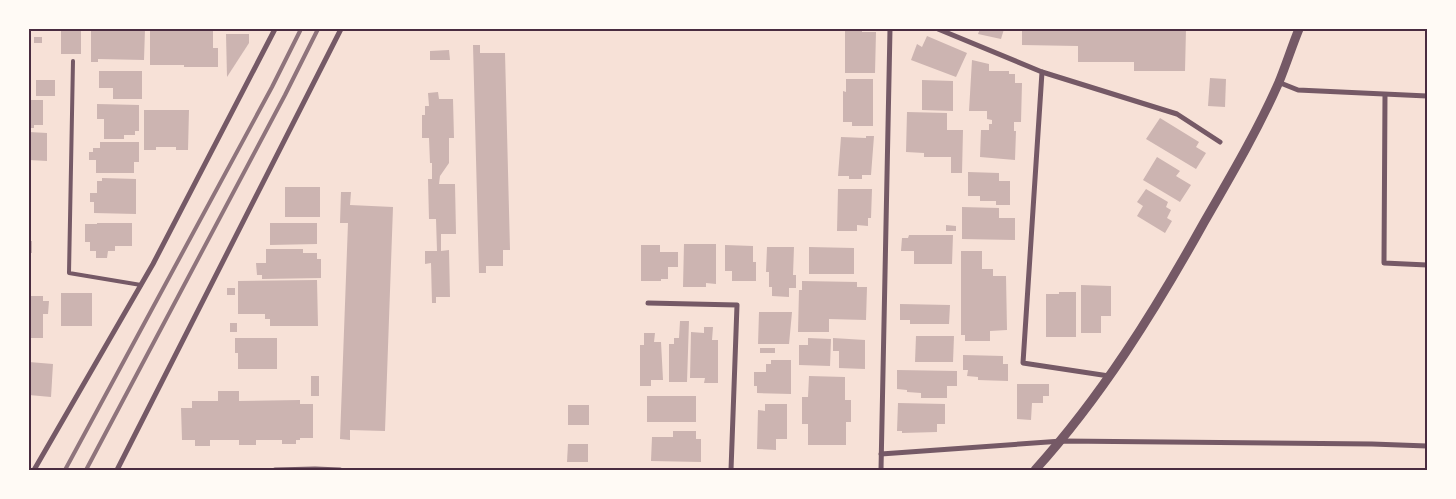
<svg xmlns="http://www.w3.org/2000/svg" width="1456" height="499" font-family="Merriweather,serif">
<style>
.building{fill:#ccb4b1}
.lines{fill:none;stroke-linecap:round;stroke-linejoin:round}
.service{stroke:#755966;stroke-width:4}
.minor{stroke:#755966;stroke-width:5}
.tertiary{stroke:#755966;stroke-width:9}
.rail{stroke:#8f747c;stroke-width:4}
.neatline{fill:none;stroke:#4a2c40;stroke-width:2}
</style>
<rect width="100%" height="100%" fill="#f7e1d7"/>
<g class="building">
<rect x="61" y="29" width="20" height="25"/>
<path d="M91 29H145L144 60 98 59V62H91Z"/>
<path d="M848 29H862V32H876L875 73H845V30Z"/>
<path d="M980 29H1004L1001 39 978 34Z"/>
<path d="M1022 29H1186L1185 71H1134V62H1078V46L1022 45Z"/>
<path d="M150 30H213V48H218V67H184V65H150Z"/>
<path d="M226 34H249V43L227 77Z"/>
<path d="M927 36 967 53 956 77 911 60 917 44 922 47Z"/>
<rect x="34" y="37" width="8" height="6"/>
<path d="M473 45H480V53H505L510 250H503V266H486V273H479Z"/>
<path d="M449 50 450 60H430V51Z"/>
<path d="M972 60 989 64V71H1009V74H1015V83H1022L1021 122H1014V131H1016L1015 160 980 157 981 130H989V124H992V120L987 119V111H969Z"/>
<path d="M99 71H142V99H113V88H99Z"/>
<path d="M1210 78 1226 79 1225 107 1208 106Z"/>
<path d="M846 79H873V126H852V122H843V91L846 92Z"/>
<rect x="36" y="80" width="19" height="16"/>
<path d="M922 80 953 81V111L922 110Z"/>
<path d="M438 92 439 99H453L454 138H449V163L440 176 439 184H455L456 234H441V251L449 250 450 297H436V303H432L431 263 425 264V251H437L436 219H429L428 179H432V163H430L429 138H422V115H425V106H429L428 93Z"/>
<path d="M29 100H43V125H34V128H29Z"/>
<path d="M97 104 139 105V131H135V135H124V139H104V119H97Z"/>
<path d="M144 110H189L188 150H176V147H156V150H144Z"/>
<path d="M907 112 947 113V130H963L962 173H951V157H924V153L906 152Z"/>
<path d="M1160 118 1199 142 1196 147 1206 153 1196 169 1146 139Z"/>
<path d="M29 132 47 133V161L29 160Z"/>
<path d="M866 136H874L871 175H862V179H849V176H838L841 137 866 138Z"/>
<path d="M100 142H139V162H134V173H96V160H89V152H93V148H100Z"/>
<path d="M1157 157 1180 171 1176 176 1191 185 1180 202 1143 180Z"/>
<path d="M968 172 999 173V181H1010V205H996V201H980V196H968Z"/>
<path d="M102 178 136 179V214L94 213V202H90V193H97V181H102Z"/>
<rect x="29" y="185" width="2" height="23"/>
<rect x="285" y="187" width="35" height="30"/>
<path d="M838 189H872L871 218H868V226L857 225V231H837Z"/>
<path d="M1146 189 1168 202 1166 207 1171 210 1167 218 1172 221 1165 233 1137 216 1143 206 1137 202Z"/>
<path d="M341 192H351L350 205 393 207 385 431 350 430V440L340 439 348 223H340Z"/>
<path d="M962 207 999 208V218H1015V240L962 239Z"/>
<path d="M97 223H132V246H115V251H108L107 258H96V251H90V242H85V224H97Z"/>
<path d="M270 223H317V244L270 245Z"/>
<path d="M946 225 956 226V231H946Z"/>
<path d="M909 235H953L952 264H914V251H901L902 238H908Z"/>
<rect x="29" y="241" width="3" height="12"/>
<path d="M684 244H716V284L706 283V287H683Z"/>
<path d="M641 245H660V252H678V267H668V279H661V281H641Z"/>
<path d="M725 245 753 246V262H756V281H732V271H725Z"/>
<path d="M767 247H794L793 275H796V288H789V297L772 296V287H769V272H766Z"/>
<path d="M809 247 854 248V274H809Z"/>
<path d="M266 249H303V253H317V259H321V278L262 279V275H257L256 263H266Z"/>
<path d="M961 251H982V269H993V276H1006L1007 330 990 331V341H965V335H961Z"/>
<path d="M317 280 318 326H270V319H265V314H238V281Z"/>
<path d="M802 281 857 282V287H867L866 320 829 319V332H798L799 290H802Z"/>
<path d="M1081 285 1111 286V316H1101V333H1081Z"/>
<rect x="227" y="288" width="8" height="7"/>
<path d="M1059 292H1076V337H1046V294H1059Z"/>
<rect x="61" y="293" width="31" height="33"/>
<path d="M29 296H43V301H49L48 314H43V338H29Z"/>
<path d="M900 304 950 305 949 324H910V320H900Z"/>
<path d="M759 312H792L789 344H758Z"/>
<path d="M680 321H689L687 382H669V344H674V338H679Z"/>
<rect x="230" y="323" width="7" height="9"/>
<path d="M704 327H713L712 340H718V383H704L705 378H690L691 332 704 333Z"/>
<path d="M644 333H655L654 342H661L663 380H651V386H640V345H644Z"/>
<path d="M916 336H954L953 362H915Z"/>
<path d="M235 338H277V369H238V353H235Z"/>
<path d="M808 338 831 339 830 366 799 365V345H808Z"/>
<path d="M833 338 865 340V369L839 368V351H833Z"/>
<rect x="760" y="348" width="15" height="5"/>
<path d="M963 355 1003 356V364H1008V381L978 380V377L967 376 968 370H963Z"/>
<path d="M771 360H791V394L757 393V386H754V372H766V364H771Z"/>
<path d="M29 362 53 364 51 397 29 395Z"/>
<path d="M897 370 957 371V386H947V398H921V393L907 392V390L897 389Z"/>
<rect x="311" y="376" width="8" height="20"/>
<path d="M809 376 845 377V400H851V422H846V445H808V424H802V397H808Z"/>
<path d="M1017 384H1049V396H1043V403H1032L1031 420 1017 419Z"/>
<path d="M218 391H239V401L300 400V404H313V438H300V440H296V444H282V440H256V445H239V440H210V446H195V440H182L181 408H192V401H218Z"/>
<rect x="647" y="396" width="49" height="26"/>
<path d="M898 403 945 404V424H937V432L902 433V431H897Z"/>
<path d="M765 404H787V439H776V450L757 449 758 410 765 411Z"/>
<rect x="568" y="405" width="21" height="20"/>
<path d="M673 431H696V439H701V462L651 461 652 437H673Z"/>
<path d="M568 444H588V462H567Z"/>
</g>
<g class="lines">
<path class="service" d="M73 61 69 273 141 285"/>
<g class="minor">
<path d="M938 29 1042 72 1023 363 1109 376"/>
<path d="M1042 72 1177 114 1220 142"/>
<path d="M1278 82 1298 90 1427 96"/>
<path d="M1385 95 1384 263 1427 265"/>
<path d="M648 303 737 305 731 470"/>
<path d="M881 454 1062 441 1372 444 1427 446"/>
<path d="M34 470 153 264 275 29"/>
<path d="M117 470 341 29"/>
<path d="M275 470 315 469 340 470"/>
<path d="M881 470 890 29"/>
</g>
<path class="tertiary" d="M1035 470C1101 397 1154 312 1202 226 1229 179 1257 132 1279 82 1286 65 1292 46 1299 29"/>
<g class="rail">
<path d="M65 470 272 87 301 29"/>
<path d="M86 470 285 95 318 29"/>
</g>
</g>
<rect width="1456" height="499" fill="none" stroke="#fffaf5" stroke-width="60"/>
<rect x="30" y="30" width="1396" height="439" class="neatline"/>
</svg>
